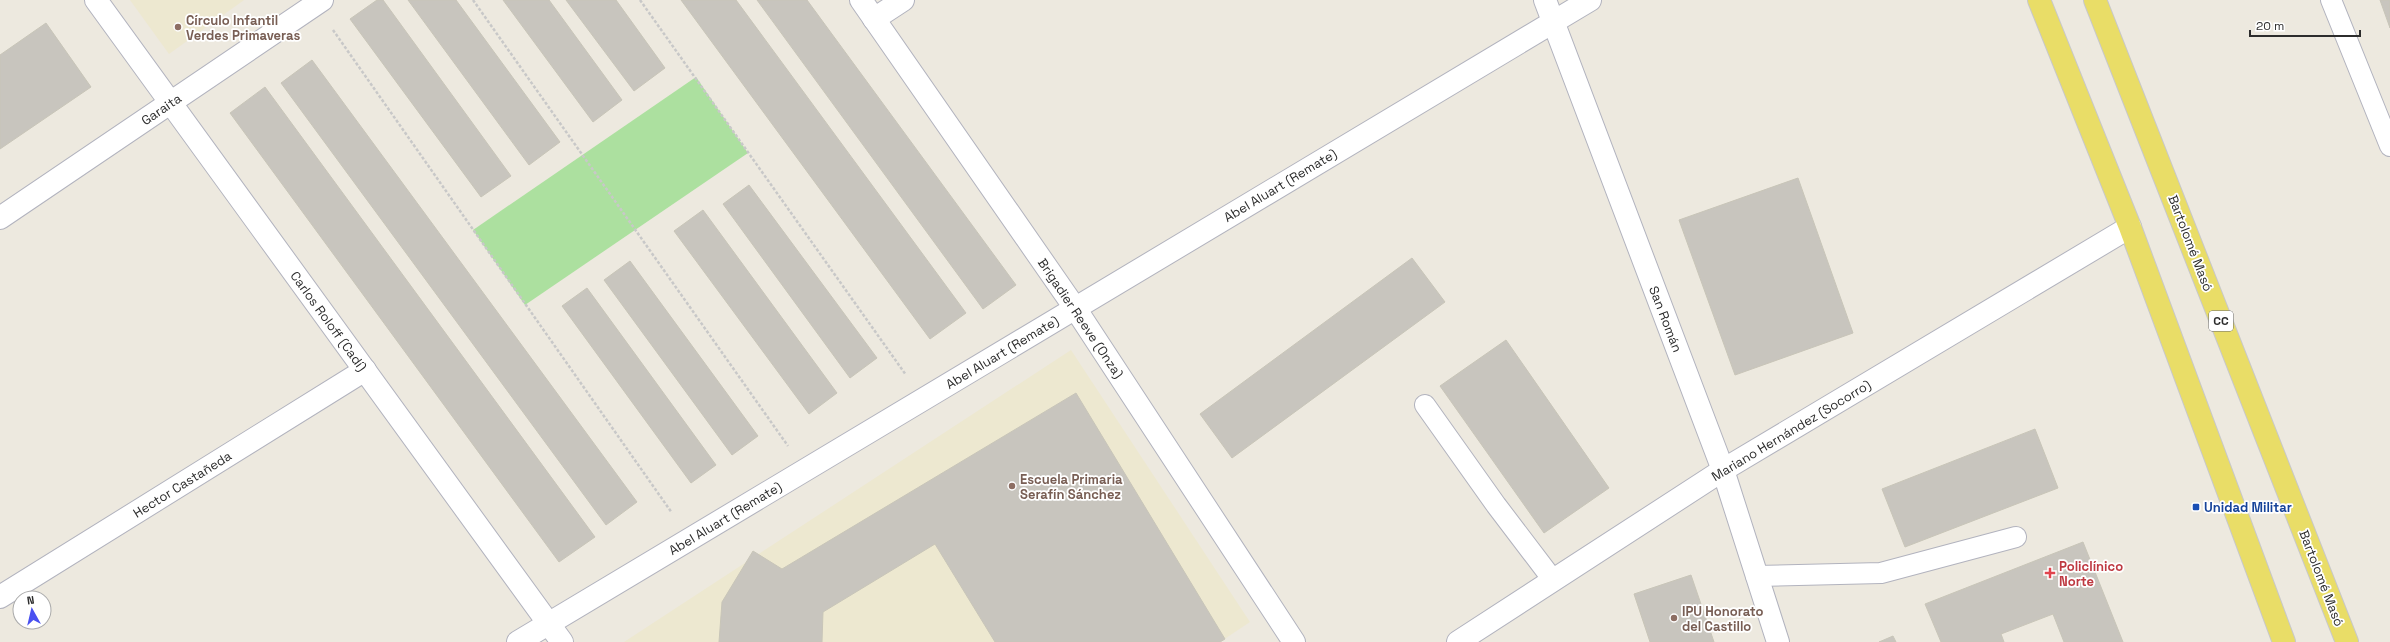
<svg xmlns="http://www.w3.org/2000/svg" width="2390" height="642" font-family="'Space Grotesk',sans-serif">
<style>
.education{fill:#ede8d0}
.green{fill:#ace09f}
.building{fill:#c8c5be;stroke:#c8c5b8}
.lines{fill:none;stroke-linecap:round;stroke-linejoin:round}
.service-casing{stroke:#b2b3be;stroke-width:22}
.minor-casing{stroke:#b2b3be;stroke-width:24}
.tertiary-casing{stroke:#b2b3be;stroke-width:24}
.secondary-casing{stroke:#b2b3be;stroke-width:24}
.primary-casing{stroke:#c8c8c8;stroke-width:24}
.path{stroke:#c8c8c8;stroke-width:2.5;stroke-dasharray:3 2;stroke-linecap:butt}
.service{stroke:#fff;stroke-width:20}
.minor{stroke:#fff;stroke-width:22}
.tertiary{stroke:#fff;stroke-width:22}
.secondary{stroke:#fff;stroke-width:22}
.primary{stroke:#e9dd67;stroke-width:22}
.education-dot{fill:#8d6e63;stroke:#fff;stroke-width:1.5}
.transit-dot{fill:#1a4fb4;stroke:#fff;stroke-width:1.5}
.health-dot{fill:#e0444e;stroke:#fff;stroke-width:1.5}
.labels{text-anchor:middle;stroke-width:3.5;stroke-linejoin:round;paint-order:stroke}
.shield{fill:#fff;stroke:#6b6b6b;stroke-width:1}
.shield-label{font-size:12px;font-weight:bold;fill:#2c2c2c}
.education-label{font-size:13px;font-weight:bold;fill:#785e54;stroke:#fff;text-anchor:start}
.street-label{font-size:13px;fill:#2c2c2c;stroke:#fff}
.transit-label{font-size:13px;font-weight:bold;fill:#164399;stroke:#fff;text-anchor:start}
.health-label{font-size:13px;font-weight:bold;fill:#be3a42;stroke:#fff;text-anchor:start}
</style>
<rect width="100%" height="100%" fill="#ede9df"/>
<g class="education">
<path d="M130 0H244L169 54Z"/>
<path d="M1071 350 1250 622 1220 642H624Z"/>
</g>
<path class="green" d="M696 77 748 153 525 305 473 230Z"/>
<g class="building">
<path d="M377 0H383L511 176 481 197 350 19Z"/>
<path d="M408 0H456L560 142 529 165Z"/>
<path d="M503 0H549L622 100 593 122Z"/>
<path d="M566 0H616L665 68 634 91Z"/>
<path d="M681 0H736L966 313 930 339Z"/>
<path d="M757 0H807L1016 285 983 309Z"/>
<path d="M2380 0H2390V28Z"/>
<path d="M46 23 91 87 0 149V55Z"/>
<path d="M312 60 637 502 606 525 281 83Z"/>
<path d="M265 87 595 537 559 562 230 113Z"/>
<path d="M1798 178 1853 333 1735 375 1679 220Z"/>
<path d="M749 185 877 358 850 378 723 204Z"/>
<path d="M703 210 837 393 809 414 674 231Z"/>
<path d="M1412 258 1445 302 1232 458 1200 414Z"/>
<path d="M630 261 758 436 732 455 604 280Z"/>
<path d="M587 288 716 465 691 483 562 306Z"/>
<path d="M1506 340 1609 488 1544 533 1440 386Z"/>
<path d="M1076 393 1225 639 1220 642H995L935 544 823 612 822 642H719L722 602 753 551 782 569Z"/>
<path d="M2035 429 2058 488 1905 547 1882 489Z"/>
<path d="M2083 542 2123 642H2064L2053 614 2001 634 2004 642H1941L1925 604Z"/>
<path d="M1691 575 1714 642H1650L1634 594Z"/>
<path d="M1893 636 1896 642H1879Z"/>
</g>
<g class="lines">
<g class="service-casing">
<g id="service">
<path d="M2331 0 2390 146"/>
<path d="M1425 405 1496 505 1553 580"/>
<path d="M1756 576 1881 573 2016 537"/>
</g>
</g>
<g class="minor-casing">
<g id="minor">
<path d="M96 0 562 642"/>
<path d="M1545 0 1723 470 1778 642"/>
<path d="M874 19 903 0"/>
<path d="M0 597 365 370"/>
<path d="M518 642 1590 0"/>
<path d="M1458 642 1723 470 2130 227"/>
</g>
</g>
<g class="tertiary-casing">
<path id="tertiary" d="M861 0 1075 308 1294 642"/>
</g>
<g class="secondary-casing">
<path id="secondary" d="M0 218 322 0"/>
</g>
<g class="primary-casing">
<g id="primary">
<path d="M2039 0 2130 227 2284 642"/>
<path d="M2095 0 2347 642"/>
</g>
</g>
<g class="path">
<path d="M473 0 788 446"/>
<path d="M640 0 906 375"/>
<path d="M333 30 672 513"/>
</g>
<use href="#service" class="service"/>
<use href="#minor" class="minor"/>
<use href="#tertiary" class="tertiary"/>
<use href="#secondary" class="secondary"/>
<use href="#primary" class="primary"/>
</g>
<g class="education-dot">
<circle cx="178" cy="27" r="4"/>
<circle cx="1012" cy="486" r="4"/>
<circle cx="1674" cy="618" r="4"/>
</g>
<rect class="transit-dot" x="2192" y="503" width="8" height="8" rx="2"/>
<path class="health-dot" d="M2048 567h4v4h4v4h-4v4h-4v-4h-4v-4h4z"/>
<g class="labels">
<rect class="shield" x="2209" y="311" width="24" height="20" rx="3"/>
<g class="shield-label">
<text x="2221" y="325">CC</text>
</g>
<g class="education-label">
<text x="186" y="25">Círculo Infantil<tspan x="186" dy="15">Verdes Primaveras</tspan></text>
<text x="1020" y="484">Escuela Primaria<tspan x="1020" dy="15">Serafín Sánchez</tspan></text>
<text x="1682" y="616">IPU Honorato<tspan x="1682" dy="15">del Castillo</tspan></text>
</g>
<g class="street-label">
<text transform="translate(161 109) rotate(-34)" y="5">Garaita</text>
<text transform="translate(1280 185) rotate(-31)" y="5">Abel Aluart (Remate)</text>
<text transform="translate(2191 243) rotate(69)" y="5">Bartolomé Masó</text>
<text transform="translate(1081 318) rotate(56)" y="5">Brigadier Reeve (Onza)</text>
<text transform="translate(1666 319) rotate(69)" y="5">San Román</text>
<text transform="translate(329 321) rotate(54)" y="5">Carlos Roloff (Cadí)</text>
<text transform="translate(1002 352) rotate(-31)" y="5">Abel Aluart (Remate)</text>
<text transform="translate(1791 430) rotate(-31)" y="5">Mariano Hernández (Socorro)</text>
<text transform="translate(182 484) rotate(-32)" y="5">Hector Castañeda</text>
<text transform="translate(725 518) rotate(-31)" y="5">Abel Aluart (Remate)</text>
<text transform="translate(2322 578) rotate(69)" y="5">Bartolomé Masó</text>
</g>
<g class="transit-label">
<text x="2204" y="512">Unidad Militar</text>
</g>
<g class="health-label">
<text x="2059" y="571">Policlínico<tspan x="2059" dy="15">Norte</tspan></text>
</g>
</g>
<g transform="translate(32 610) rotate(352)"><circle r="19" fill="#ffffff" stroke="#ababab"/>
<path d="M0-3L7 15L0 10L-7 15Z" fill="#4950f0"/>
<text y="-6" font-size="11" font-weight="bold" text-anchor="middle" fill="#2c2c2c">N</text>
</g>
<path d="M2250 30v6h110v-6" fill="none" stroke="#2c2c2c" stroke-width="2"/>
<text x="2256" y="30" font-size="12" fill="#2c2c2c" stroke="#ffffff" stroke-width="3" paint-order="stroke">20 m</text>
</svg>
